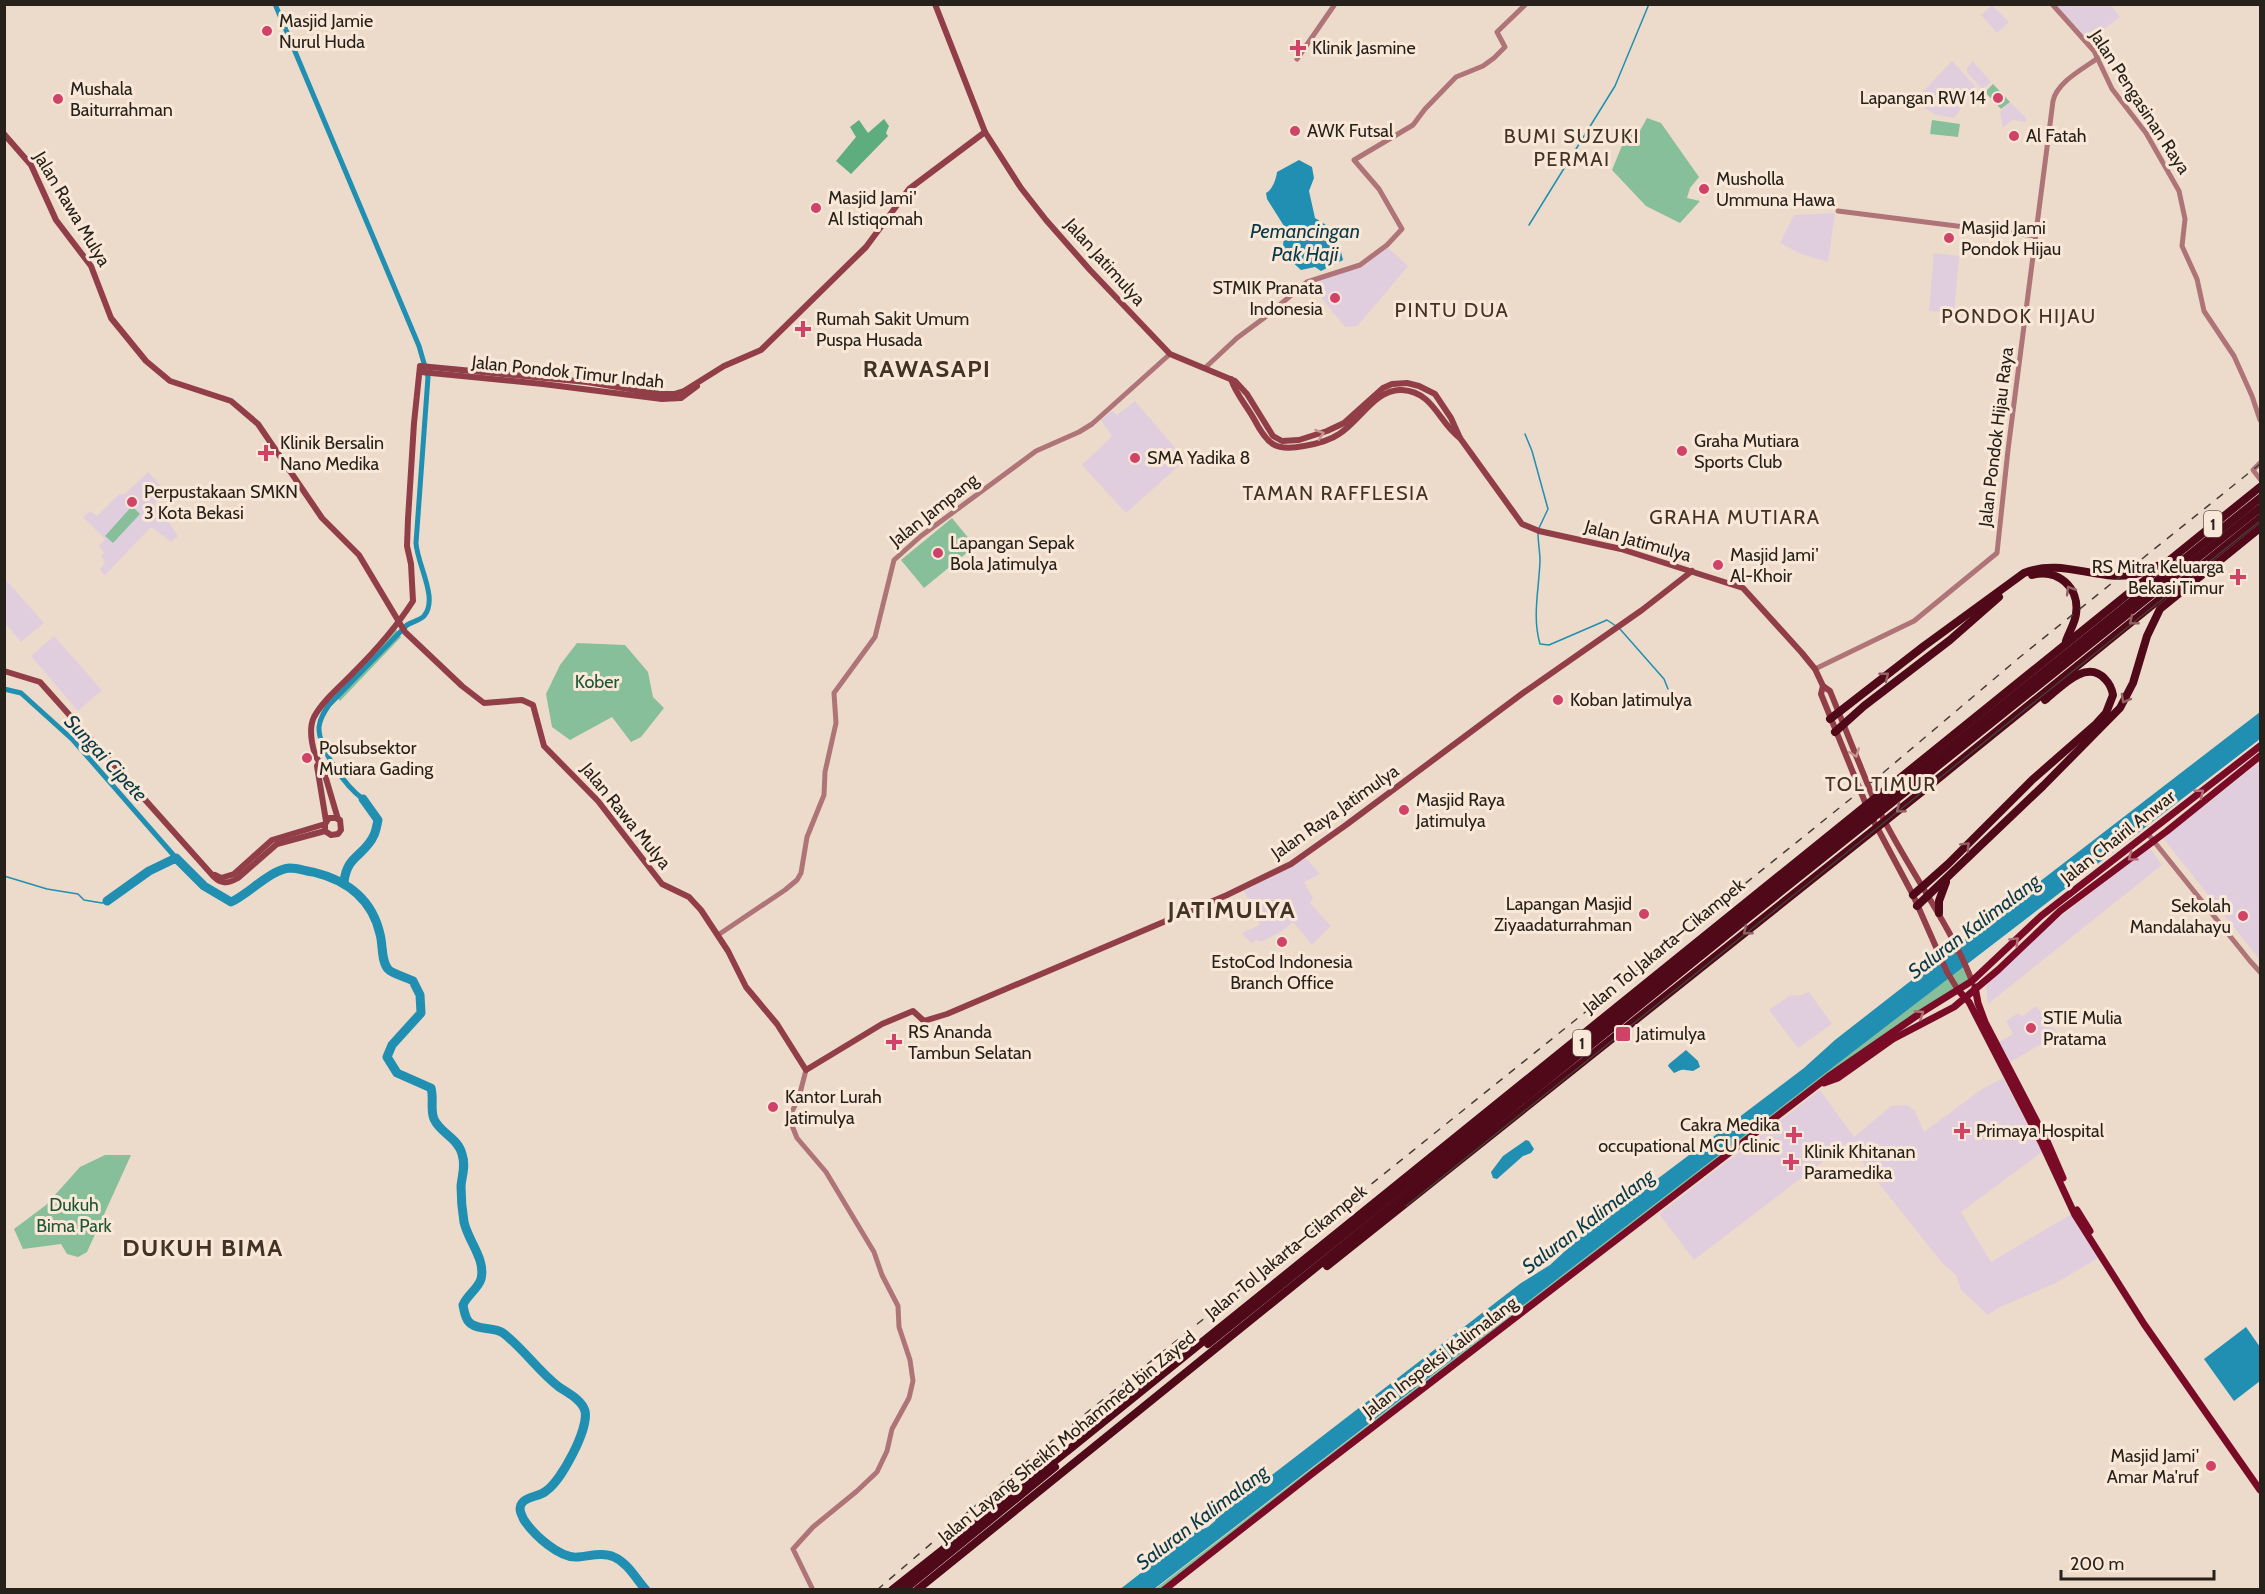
<svg xmlns="http://www.w3.org/2000/svg" width="2265" height="1594" font-family="Cabin,sans-serif">
<style>
.commercial{fill:#e0cede}
.green{fill:#87bf9b}
.forest{fill:#5ead7e}
.water{fill:#208fb1}
.lines{fill:none;stroke-linecap:round;stroke-linejoin:round}
.stream{stroke:#208fb1;stroke-width:1.5}
.canal{stroke:#208fb1;stroke-width:5}
.river{stroke:#208fb1;stroke-width:9}
.tertiary{stroke:#af7478;stroke-width:5}
.secondary{stroke:#923e48;stroke-width:6}
.primary{stroke:#7a0b27;stroke-width:7}
.motorway{stroke:#4f0918;stroke-width:8}
.tram{stroke:#453e36;stroke-width:1.5}
.rail{stroke:#453e36;stroke-width:1.5;stroke-dasharray:8 8;stroke-linecap:butt}
.oneway{stroke:#c69390}
.oneway2{stroke:#936264}
.oneway3{stroke:#b36e76}
.poi-dot{fill:#d04268;stroke:#f9e8d7;stroke-width:2}
.labels{text-anchor:middle;stroke-width:6;stroke-linejoin:round;paint-order:stroke}
.shield{fill:#f9e8d7;stroke:#665d53;stroke-width:1.5}
.shield-label{font-size:16px;font-weight:bold;fill:#27211b}
.poi-label{font-size:18px;fill:#27211b;stroke:#f9e8d7;text-anchor:start}
.street-label{font-size:18px;fill:#27211b;stroke:#f9e8d7}
.park-label{font-size:18px;fill:#1a5535;stroke:#f9e8d7}
.neighbourhood-label{font-size:20px;letter-spacing:1.5px;fill:#413427;stroke:#f9e8d7}
.water-label{font-size:20px;font-style:italic;fill:#093947;stroke:#f9e8d7}
.district-label{font-size:24px;font-weight:bold;letter-spacing:1.5px;fill:#413427;stroke:#f9e8d7}
</style>
<rect width="100%" height="100%" fill="#ecdbca"/>
<g class="commercial">
<path d="M1992 5 2009 22 1997 33 1981 15Z"/>
<path d="M2054 5H2111L2120 17 2086 42Z"/>
<path d="M1952 61 1975 86 1958 105 1961 109 1954 118 1936 115 1914 101Z"/>
<path d="M1973 61 1991 82 1982 89 1967 72V68Z"/>
<path d="M2010 102 2026 118V122L2012 120 2003 128 2000 112Z"/>
<path d="M1835 213 1828 262 1801 254 1780 243 1794 215Z"/>
<path d="M1387 247 1408 266 1360 323 1357 326 1345 327 1309 282 1358 267Z"/>
<path d="M1934 253 1959 256 1954 313 1929 311Z"/>
<path d="M1135 401 1176 449 1183 462 1126 513 1082 465 1112 436 1101 420 1112 411 1117 415Z"/>
<path d="M148 472 166 492 155 502 178 536 171 542 153 528H150L105 575 100 570 105 562 101 556 104 553 99 546 105 539 83 517 90 511 97 516 119 494H125Z"/>
<path d="M4 578 44 623 21 642 5 623Z"/>
<path d="M54 636 102 690 78 711 31 656Z"/>
<path d="M2260 762V960L2163 838Z"/>
<path d="M2149 847 2162 865 1988 1004 1986 986 2035 937Z"/>
<path d="M1306 858 1320 874 1304 882 1313 898 1310 903 1331 926 1312 945 1293 922 1282 931 1261 942 1257 940 1251 943 1242 933 1260 925 1244 891Z"/>
<path d="M1809 992 1832 1024 1798 1048 1769 1010 1789 996 1802 995Z"/>
<path d="M2036 1006 2060 1037 2053 1042 2050 1039 2010 1062 1999 1042 2013 1034 2006 1021 2018 1013 2022 1017Z"/>
<path d="M2003 1078 2042 1152 1961 1212 1991 1262 2073 1213 2098 1258 2056 1283 1998 1308 1988 1315 1961 1290 1956 1275 1942 1263 1847 1143 1694 1260 1659 1214 1820 1090 1854 1137 1891 1106 1907 1105 1915 1111 1924 1132 1982 1089Z"/>
</g>
<g class="green">
<path d="M1993 84 2010 102 2001 109 1985 92Z"/>
<path d="M1647 118 1661 123 1699 177 1690 188 1687 198 1700 201 1680 223 1646 206 1612 170 1628 131 1637 136Z"/>
<path d="M1932 120 1960 124 1958 137 1930 134Z"/>
<path d="M132 506 140 514 113 543 105 536Z"/>
<path d="M952 518 975 546 924 588 901 560Z"/>
<path d="M396 629 401 637 340 701 334 694Z"/>
<path d="M577 643 625 645 648 672 653 697 664 708 641 737 631 742 612 717 570 740 552 727 546 694 560 665Z"/>
<path d="M1965 965 1972 981 1873 1046 1164 1589 1154 1590Z"/>
<path d="M105 1155H131L87 1252 78 1257 67 1254 61 1244 23 1249 14 1229 46 1205 80 1167Z"/>
</g>
<path class="forest" d="M884 119 889 126 886 133 888 136 851 174 836 161 856 137 850 127 859 120 868 133Z"/>
<g class="water">
<path d="M1299 160 1312 167 1314 178 1309 191 1315 218 1326 225 1329 244 1341 252 1343 260 1321 271 1315 267 1301 270 1287 257 1283 250 1284 226 1267 199 1266 193C1273 189 1276 179 1277 172Z"/>
<path d="M2260 712V739L1154 1589 1119 1590 1191 1534 1208 1527 1215 1521 1219 1513 1264 1481 1521 1283 1550 1265 1578 1239 1804 1068 1835 1040 1908 983Z"/>
<path d="M1686 1050 1698 1061 1700 1067 1693 1071C1681 1070 1685 1068 1674 1073L1668 1066 1669 1064Z"/>
<path d="M1526 1140 1529 1141 1534 1149 1531 1153 1523 1156 1497 1179 1493 1178 1491 1172 1503 1156Z"/>
<path d="M2246 1327 2260 1347V1381L2234 1401 2204 1359Z"/>
</g>
<g class="lines">
<g class="stream">
<path d="M1529 225 1615 86 1649 4"/>
<path d="M1525 434 1532 451 1548 509 1539 528"/>
<path d="M1538 533C1538 542 1540 552 1540 561 1539 589 1532 617 1540 644L1549 645 1607 620 1616 626"/>
<path d="M1620 629 1664 679 1668 689"/>
<path d="M4 876 47 889 78 894 84 900 102 903 107 901"/>
</g>
<g class="canal">
<path d="M275 4 419 346 428 377 416 543C417 564 439 599 424 616 420 620 412 622 407 625L329 705C324 712 320 718 319 727 318 748 346 787 363 799"/>
<path d="M4 689 21 693 73 740 176 858"/>
</g>
<g class="river">
<path d="M344 883C346 855 365 856 374 835 376 831 377 825 378 820L363 799"/>
<path d="M107 901 149 871 176 858 204 886 231 902C249 894 271 869 290 868 297 868 306 871 313 872 346 880 372 899 380 934 383 944 381 961 388 969 392 974 406 977 413 981L420 995 421 1013 392 1045 387 1057 397 1073 431 1088C434 1098 430 1110 434 1119 440 1133 458 1138 462 1154 466 1166 462 1175 461 1186 461 1198 462 1210 464 1222 468 1241 486 1259 481 1279 478 1289 467 1295 463 1305 464 1310 465 1318 469 1322 477 1331 493 1326 503 1333 523 1348 538 1371 559 1387 568 1393 582 1400 585 1411 589 1429 561 1481 546 1491 539 1497 527 1496 522 1503 518 1508 521 1514 524 1520 534 1535 560 1559 578 1557 590 1556 603 1552 614 1557 628 1563 636 1579 646 1590"/>
</g>
<g class="tertiary">
<path d="M2052 4 2094 51 2112 89 2146 133 2179 191 2185 219 2182 246 2197 279 2204 311 2234 356 2252 396 2260 420"/>
<path d="M1297 59 1335 4"/>
<path d="M1838 211 2036 236"/>
<path d="M1206 367 1237 338 1264 318 1307 282 1360 265 1387 245 1402 229 1379 189 1354 160 1413 125 1425 109 1456 77 1483 66 1494 58 1505 47 1497 32 1526 4"/>
<path d="M2260 463 2253 470 2260 479"/>
<path d="M1815 669 1914 621 1997 553 2008 450 2053 101C2057 82 2083 69 2098 58"/>
<path d="M2148 834 2250 961 2260 972"/>
<path d="M718 935 785 890 797 880 801 873 807 837 824 795 825 772 836 723 834 693 875 637 894 560 921 536 1036 451 1079 432 1092 424 1170 354"/>
<path d="M806 1070 799 1097 789 1118 797 1138 826 1172 874 1252 882 1275 898 1306 899 1327 910 1360 913 1381 909 1398 892 1429 887 1451 877 1472 857 1491 813 1527 793 1549 813 1590"/>
</g>
<g class="secondary">
<path d="M935 4 985 132 1021 188 1046 220 1090 270 1170 354 1235 381 1247 394 1273 436 1282 441 1299 440 1327 431 1344 423 1383 388 1392 384 1407 383 1419 386 1435 394 1451 418 1460 438"/>
<path d="M4 134 31 165 56 220 91 266 111 318 146 361 170 381 231 401 258 424 322 518 359 555 405 632 462 686 484 703 522 700 533 705 544 746 598 801 662 884 689 897 701 910 728 951 746 987 777 1024 806 1070 882 1024 913 1011 924 1021 947 1014 1227 895 1291 864 1346 825 1523 693 1642 610 1692 571"/>
<path d="M421 372 543 384 662 399 681 398 697 386"/>
<path d="M1231 379C1235 393 1247 406 1254 419 1267 444 1275 452 1304 446 1316 444 1329 441 1339 434 1359 422 1376 388 1402 390 1434 392 1438 422 1460 438L1522 524 1539 531 1621 549 1743 588 1802 653 1815 669 1823 686 1830 691 1874 800"/>
<path d="M4 671 40 682 214 877C222 885 229 883 238 878L277 844 325 831"/>
<path d="M1823 686 1821 694 1867 807"/>
<path d="M319 763 317 766 326 821"/>
<path d="M1879 810C1907 868 1948 920 1972 981"/>
<path d="M1871 816 1913 895 1947 972 1958 990"/>
<path d="M338 819 322 765C312 756 308 729 314 717 323 700 341 686 354 672 375 651 397 626 413 601L411 564 407 546 408 519 414 423 420 366 587 382 660 394H674L684 391 724 366 761 350 866 247 909 189 985 132"/>
<path d="M215 875 221 878 234 874 272 840 325 824 329 818H336L340 820 341 830 338 834 331 835 325 831V824"/>
</g>
<g class="primary">
<path d="M1975 987 1978 1003 1985 1022 2047 1141 2063 1178"/>
<path d="M1958 990 1969 1002 2042 1144 2075 1215 2144 1324 2260 1490"/>
<path d="M1824 1083 1838 1078 1893 1039 1954 1007 1998 970 2060 911 2167 831 2260 756"/>
<path d="M2077 1210 2090 1231"/>
<path d="M1164 1590 1313 1473 1828 1077 1919 1014 1972 981 2041 916 2260 746"/>
</g>
<g class="motorway">
<path d="M2032 575C2057 568 2080 587 2076 614 2075 623 2069 632 2066 641"/>
<path d="M1830 719 1924 646 2024 573C2061 558 2094 580 2131 575 2140 574 2149 570 2157 566"/>
<path d="M1835 732 1864 706 1950 640 1999 597"/>
<path d="M1913 895 1948 864 2032 780 2096 724 2106 713 2113 695C2112 689 2109 683 2105 679 2086 658 2060 688 2045 700"/>
<path d="M1917 906 2043 786 2120 708 2133 683 2147 636 2160 609 2260 528"/>
<path d="M1939 913V901L1946 882"/>
<path d="M1327 1266 1934 782 2260 518"/>
<path d="M1208 1344 2260 498"/>
<path d="M892 1590 1071 1448 2260 487"/>
<path d="M904 1590 1055 1467"/>
<path d="M917 1590 1738 926 2260 508"/>
</g>
<path class="tram" d="M1406 1206 2260 521"/>
<path class="rail" d="M877 1590 1038 1452 1884 772 2020 657 2260 464"/>
</g>
<defs><path id="oneway-chevron" d="M-2-3.5L2.5 0L-2 3.5" fill="none" stroke-width="1.6" stroke-linecap="round" stroke-linejoin="round" transform="scale(1.5)"/></defs>
<g class="oneway">
<use href="#oneway-chevron" transform="translate(1320 434) rotate(-19)"/>
<use href="#oneway-chevron" transform="translate(1855 753) rotate(69)"/>
</g>
<g class="oneway2">
<use href="#oneway-chevron" transform="translate(2070 590) rotate(-121)"/>
<use href="#oneway-chevron" transform="translate(2133 621) rotate(141)"/>
<use href="#oneway-chevron" transform="translate(1885 676) rotate(-38)"/>
<use href="#oneway-chevron" transform="translate(2125 699) rotate(119)"/>
<use href="#oneway-chevron" transform="translate(1900 809) rotate(141)"/>
<use href="#oneway-chevron" transform="translate(1966 846) rotate(-45)"/>
<use href="#oneway-chevron" transform="translate(1747 931) rotate(141)"/>
</g>
<g class="oneway3">
<use href="#oneway-chevron" transform="translate(2200 793) rotate(-38)"/>
<use href="#oneway-chevron" transform="translate(2132 857) rotate(143)"/>
<use href="#oneway-chevron" transform="translate(2015 941) rotate(-45)"/>
<use href="#oneway-chevron" transform="translate(1920 1014) rotate(-33)"/>
</g>
<g class="poi-dot">
<circle cx="267" cy="31" r="6"/>
<path d="M1295 39h6v6h6v6h-6v6h-6v-6h-6v-6h6z"/>
<circle cx="1998" cy="98" r="6"/>
<circle cx="58" cy="99" r="6"/>
<circle cx="1295" cy="131" r="6"/>
<circle cx="2014" cy="136" r="6"/>
<circle cx="1704" cy="189" r="6"/>
<circle cx="816" cy="208" r="6"/>
<circle cx="1949" cy="238" r="6"/>
<circle cx="1335" cy="298" r="6"/>
<path d="M800 320h6v6h6v6h-6v6h-6v-6h-6v-6h6z"/>
<circle cx="1682" cy="451" r="6"/>
<path d="M263 444h6v6h6v6h-6v6h-6v-6h-6v-6h6z"/>
<circle cx="1135" cy="458" r="6"/>
<circle cx="132" cy="502" r="6"/>
<circle cx="938" cy="553" r="6"/>
<circle cx="1718" cy="565" r="6"/>
<path d="M2235 568h6v6h6v6h-6v6h-6v-6h-6v-6h6z"/>
<circle cx="1558" cy="700" r="6"/>
<circle cx="307" cy="758" r="6"/>
<circle cx="1404" cy="810" r="6"/>
<circle cx="1644" cy="914" r="6"/>
<circle cx="2243" cy="916" r="6"/>
<circle cx="1282" cy="942" r="6"/>
<circle cx="2031" cy="1028" r="6"/>
<rect x="1615" y="1026" width="16" height="16" rx="3"/>
<path d="M891 1033h6v6h6v6h-6v6h-6v-6h-6v-6h6z"/>
<circle cx="773" cy="1107" r="6"/>
<path d="M1959 1122h6v6h6v6h-6v6h-6v-6h-6v-6h6z"/>
<path d="M1791 1126h6v6h6v6h-6v6h-6v-6h-6v-6h6z"/>
<path d="M1788 1153h6v6h6v6h-6v6h-6v-6h-6v-6h6z"/>
<circle cx="2211" cy="1466" r="6"/>
</g>
<g class="labels">
<g class="shield">
<rect x="2204" y="511" width="18" height="26" rx="4.5"/>
<rect x="1573" y="1030" width="18" height="26" rx="4.5"/>
</g>
<g class="shield-label">
<text x="2213" y="530">1</text>
<text x="1582" y="1049">1</text>
</g>
<g class="poi-label">
<text x="279" y="27">Masjid Jamie<tspan x="279" dy="21">Nurul Huda</tspan></text>
<text x="1312" y="54">Klinik Jasmine</text>
<text x="70" y="95">Mushala<tspan x="70" dy="21">Baiturrahman</tspan></text>
<text x="1986" y="104" text-anchor="end">Lapangan RW 14</text>
<text x="1307" y="137">AWK Futsal</text>
<text x="2026" y="142">Al Fatah</text>
<text x="1716" y="185">Musholla<tspan x="1716" dy="21">Ummuna Hawa</tspan></text>
<text x="828" y="204">Masjid Jami'<tspan x="828" dy="21">Al Istiqomah</tspan></text>
<text x="1961" y="234">Masjid Jami<tspan x="1961" dy="21">Pondok Hijau</tspan></text>
<text x="1323" y="294" text-anchor="end">STMIK Pranata<tspan x="1323" dy="21">Indonesia</tspan></text>
<text x="816" y="325">Rumah Sakit Umum<tspan x="816" dy="21">Puspa Husada</tspan></text>
<text x="1694" y="447">Graha Mutiara<tspan x="1694" dy="21">Sports Club</tspan></text>
<text x="280" y="449">Klinik Bersalin<tspan x="280" dy="21">Nano Medika</tspan></text>
<text x="1147" y="464">SMA Yadika 8</text>
<text x="144" y="498">Perpustakaan SMKN<tspan x="144" dy="21">3 Kota Bekasi</tspan></text>
<text x="950" y="549">Lapangan Sepak<tspan x="950" dy="21">Bola Jatimulya</tspan></text>
<text x="1730" y="561">Masjid Jami'<tspan x="1730" dy="21">Al-Khoir</tspan></text>
<text x="2224" y="573" text-anchor="end">RS Mitra Keluarga<tspan x="2224" dy="21">Bekasi Timur</tspan></text>
<text x="1570" y="706">Koban Jatimulya</text>
<text x="319" y="754">Polsubsektor<tspan x="319" dy="21">Mutiara Gading</tspan></text>
<text x="1416" y="806">Masjid Raya<tspan x="1416" dy="21">Jatimulya</tspan></text>
<text x="1632" y="910" text-anchor="end">Lapangan Masjid<tspan x="1632" dy="21">Ziyaadaturrahman</tspan></text>
<text x="2231" y="912" text-anchor="end">Sekolah<tspan x="2231" dy="21">Mandalahayu</tspan></text>
<text x="1282" y="968" text-anchor="middle">EstoCod Indonesia<tspan x="1282" dy="21">Branch Office</tspan></text>
<text x="2043" y="1024">STIE Mulia<tspan x="2043" dy="21">Pratama</tspan></text>
<text x="908" y="1038">RS Ananda<tspan x="908" dy="21">Tambun Selatan</tspan></text>
<text x="1636" y="1040">Jatimulya</text>
<text x="785" y="1103">Kantor Lurah<tspan x="785" dy="21">Jatimulya</tspan></text>
<text x="1780" y="1131" text-anchor="end">Cakra Medika<tspan x="1780" dy="21">occupational MCU clinic</tspan></text>
<text x="1976" y="1137">Primaya Hospital</text>
<text x="1804" y="1158">Klinik Khitanan<tspan x="1804" dy="21">Paramedika</tspan></text>
<text x="2199" y="1462" text-anchor="end">Masjid Jami'<tspan x="2199" dy="21">Amar Ma'ruf</tspan></text>
</g>
<g class="street-label">
<text transform="translate(2140 102) rotate(57)" y="6">Jalan Pengasinan Raya</text>
<text transform="translate(72 209) rotate(59)" y="6">Jalan Rawa Mulya</text>
<text transform="translate(1105 262) rotate(48)" y="6">Jalan Jatimulya</text>
<text transform="translate(568 372) rotate(6)" y="6">Jalan Pondok Timur Indah</text>
<text transform="translate(1996 437) rotate(-83)" y="6">Jalan Pondok Hijau Raya</text>
<text transform="translate(934 510) rotate(-38)" y="6">Jalan Jampang</text>
<text transform="translate(1638 541) rotate(16)" y="6">Jalan Jatimulya</text>
<text transform="translate(1335 812) rotate(-35)" y="6">Jalan Raya Jatimulya</text>
<text transform="translate(626 816) rotate(51)" y="6">Jalan Rawa Mulya</text>
<text transform="translate(2118 837) rotate(-38)" y="6">Jalan Chairil Anwar</text>
<text transform="translate(1664 946) rotate(-39)" y="6">Jalan Tol Jakarta–Cikampek</text>
<text transform="translate(1286 1252) rotate(-39)" y="6">Jalan Tol Jakarta–Cikampek</text>
<text transform="translate(1440 1357) rotate(-37)" y="6">Jalan Inspeksi Kalimalang</text>
<text transform="translate(1067 1437) rotate(-39)" y="6">Jalan Layang Sheikh Mohammed bin Zayed</text>
</g>
<g class="park-label">
<text x="597" y="688">Kober</text>
<text x="74" y="1211">Dukuh<tspan x="74" dy="21">Bima Park</tspan></text>
</g>
<g class="neighbourhood-label">
<text x="1572" y="143">BUMI SUZUKI<tspan x="1572" dy="23">PERMAI</tspan></text>
<text x="1452" y="317">PINTU DUA</text>
<text x="2019" y="323">PONDOK HIJAU</text>
<text x="1336" y="500">TAMAN RAFFLESIA</text>
<text x="1735" y="524">GRAHA MUTIARA</text>
<text x="1881" y="791">TOL TIMUR</text>
</g>
<g class="water-label">
<text x="1305" y="238">Pemancingan<tspan x="1305" dy="23">Pak Haji</tspan></text>
<text transform="translate(106 758) rotate(47)" y="7">Sungai Cipete</text>
<text transform="translate(1974 926) rotate(-37)" y="7">Saluran Kalimalang</text>
<text transform="translate(1588 1221) rotate(-37)" y="7">Saluran Kalimalang</text>
<text transform="translate(1202 1517) rotate(-37)" y="7">Saluran Kalimalang</text>
</g>
<g class="district-label">
<text x="927" y="377">RAWASAPI</text>
<text x="1232" y="918">JATIMULYA</text>
<text x="203" y="1256">DUKUH BIMA</text>
</g>
</g>
<rect width="2265" height="1594" fill="none" stroke="#27211b" stroke-width="12"/>
<path d="M2061 1570v9h153v-9" fill="none" stroke="#27211b" stroke-width="3"/>
<text x="2070" y="1570" font-size="18" fill="#27211b" stroke="#f9e8d7" stroke-width="4.5" paint-order="stroke">200 m</text>
</svg>
